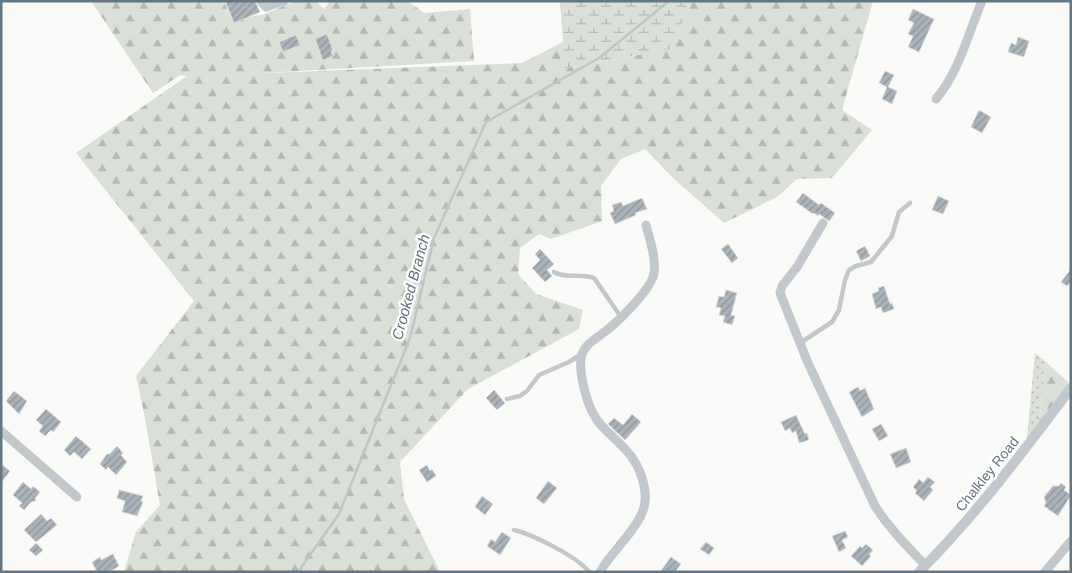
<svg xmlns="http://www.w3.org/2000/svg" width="1072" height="573" font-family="Helvetica,sans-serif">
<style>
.grass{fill:url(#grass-dots)}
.forest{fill:url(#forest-firs)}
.wetland{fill:url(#wetland-marsh)}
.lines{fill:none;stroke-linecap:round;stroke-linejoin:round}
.stream{stroke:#bbc7cb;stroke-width:2.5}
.building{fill:url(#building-hatch);stroke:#dcdcda}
.service{stroke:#c3c8cc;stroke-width:4.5}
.minor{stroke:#c3c8cc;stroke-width:9}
.tertiary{stroke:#c3c8cc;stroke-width:10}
.labels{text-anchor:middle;stroke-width:5;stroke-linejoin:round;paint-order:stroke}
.street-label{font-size:14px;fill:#657683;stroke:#fff}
.water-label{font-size:15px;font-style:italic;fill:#60757c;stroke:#fff}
</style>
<defs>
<pattern id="grass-dots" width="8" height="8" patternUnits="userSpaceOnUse" patternTransform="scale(1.25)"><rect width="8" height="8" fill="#dadfd7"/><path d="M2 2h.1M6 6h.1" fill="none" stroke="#b4b9b4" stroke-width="1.8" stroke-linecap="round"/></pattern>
<pattern id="forest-firs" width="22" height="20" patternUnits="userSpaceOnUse" patternTransform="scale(1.25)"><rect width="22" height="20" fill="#dadfd7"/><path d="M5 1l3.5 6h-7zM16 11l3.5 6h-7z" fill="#b4b9b4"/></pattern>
<pattern id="wetland-marsh" width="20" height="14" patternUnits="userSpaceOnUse" patternTransform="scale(1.25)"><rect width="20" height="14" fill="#dadfd7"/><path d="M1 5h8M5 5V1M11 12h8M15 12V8" fill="none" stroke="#b4b9b4"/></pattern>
<pattern id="building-hatch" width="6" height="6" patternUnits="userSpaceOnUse" patternTransform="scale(1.25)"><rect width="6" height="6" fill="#aab3b9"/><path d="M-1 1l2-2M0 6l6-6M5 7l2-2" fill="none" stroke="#8e969c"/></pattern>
</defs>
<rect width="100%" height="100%" fill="#fafaf8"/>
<path class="grass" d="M1035 353 1046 362 1039 423 1027 438Z"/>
<g class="forest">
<path d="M91 1H224L232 20 265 14 295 1H316L324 9 330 1H408L424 13 470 9 474 61 243 74 522 63 563 42 566 68 671 49 691 1H873L842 110 872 130 832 178 797 179 777 197 724 223 673 178 645 149 621 159 601 186 602 221 551 239 539 234 520 248 518 274 536 294 583 310 579 329 468 389 400 462 404 499 440 572H124L136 532 160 505 145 418 136 376 194 301 76 153 187 76 180 75 153 93Z"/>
<path d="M1046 362 1069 383 1039 423Z"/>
</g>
<path class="wetland" d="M560 1H691L671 49 565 68Z"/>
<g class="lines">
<path class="stream" d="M298 572 339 514 410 338 434 238 486 122 599 58 669 1"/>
</g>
<g class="building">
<path d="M225 1H255L260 12 234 23Z"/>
<path d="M913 9 934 19 919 52 908 47 913 36 908 34 914 23 908 20Z"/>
<path d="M327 34 333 50 331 51 333 56 323 60 315 39Z"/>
<path d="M296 35 300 45 283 52 279 42Z"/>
<path d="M1018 37 1029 41 1024 57 1008 52 1011 43 1016 45Z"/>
<path d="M885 71 894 75 888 87 897 91 892 104 882 99 887 87 879 83Z"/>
<path d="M979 110 991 117 982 133 971 127Z"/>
<path d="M803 193 819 205 821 203 835 213 829 221 819 214 818 216 814 213 813 214 796 202Z"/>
<path d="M938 196 949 201 943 214 932 210Z"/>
<path d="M642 198 647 209 635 213 636 215 615 224 610 213 614 211 612 205 621 202 623 206Z"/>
<path d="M728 244 738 258 732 263 721 249Z"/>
<path d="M865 246 870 256 861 261 856 251Z"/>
<path d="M540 249 554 264 547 270 552 276 545 282 532 268 540 260 535 254Z"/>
<path d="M1071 269V281L1067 286 1061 282Z"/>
<path d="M884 286 890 304 892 303 894 309 883 313 881 307 876 309 872 294 879 291 878 288Z"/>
<path d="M726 290 737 293 731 315 735 316 732 325 723 322 725 316 719 315 721 308 716 307 719 296 724 297Z"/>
<path d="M858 387 860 391 865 388 874 409 862 417 849 392Z"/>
<path d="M494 390 505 403 497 410 486 398Z"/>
<path d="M14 391 27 401 19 414 6 401Z"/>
<path d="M46 409 61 422 53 432 51 430 45 436 39 431 43 426 36 420Z"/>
<path d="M632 414 641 422 625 440 608 424 614 418 623 425Z"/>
<path d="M796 415 805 434 807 433 809 440 799 443 796 431 792 433 790 428 785 431 781 422Z"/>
<path d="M881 424 888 436 879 441 872 429Z"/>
<path d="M76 436 91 449 82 459 74 452 70 456 64 450Z"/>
<path d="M117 446 123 453 121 455 127 462 116 475 108 467 106 470 100 464 107 454H110Z"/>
<path d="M906 448 911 462 896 468 890 454Z"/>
<path d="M1 464 10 471 1 483Z"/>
<path d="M427 465 430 471 432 469 436 476 427 482 419 470Z"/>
<path d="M928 477 935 482 930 487 933 490 924 501 915 493 917 491 913 487 919 479 923 483Z"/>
<path d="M548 481 557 488 544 504 536 498Z"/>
<path d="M23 482 31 489 33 486 40 492 35 498 36 501 31 502 24 510 19 506 22 503 13 495Z"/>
<path d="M1061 483 1066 487 1064 490 1071 495 1058 516 1044 506 1046 503 1044 497 1053 486H1059Z"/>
<path d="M119 490 143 496 141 501 143 502 137 516 122 512 125 501 117 498Z"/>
<path d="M482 496 493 504 485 515 475 507Z"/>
<path d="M41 514 47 521 51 518 57 525 36 542 24 530Z"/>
<path d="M845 531 848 537 842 540 846 548 839 552 832 536Z"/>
<path d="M502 532 511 538 500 555 487 546 491 539 495 542Z"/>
<path d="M706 542 714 548 709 555 700 549Z"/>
<path d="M36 543 43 550 36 556 29 550Z"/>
<path d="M866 544 873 550 869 555 871 556 862 566 851 556 860 546 862 548Z"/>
<path d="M113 554 119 566 109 572H97L92 562 100 557 101 560Z"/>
<path d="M671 557 681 564 675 572H660Z"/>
</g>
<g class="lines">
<g class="service">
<path d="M554 272C565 279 581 273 594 278L621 317"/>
<path d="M800 343 832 322 839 310 845 280 849 270 856 266 871 262 892 236 899 212 910 203"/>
<path d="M507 399 520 396 527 391 539 375 569 362 580 355"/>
<path d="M514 530C532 534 578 557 589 572"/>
</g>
<g class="minor">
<path d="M261 1 266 7 284 1"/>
<path d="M936 99C959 72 968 34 982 1"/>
<path d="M823 223 797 267 782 286 780 293 808 363 875 506C889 528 907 546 925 565"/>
<path d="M1 431 77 497"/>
<path d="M600 572C611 552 634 533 642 513 651 493 640 465 626 450 617 440 605 431 597 420 587 406 579 375 581 358 583 346 594 340 603 333 616 324 652 289 654 273 656 258 650 240 646 225"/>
<path d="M1045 572 1071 541"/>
</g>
<path class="tertiary" d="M919 572C975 516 1023 452 1071 388"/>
</g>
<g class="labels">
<g class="street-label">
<text transform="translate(987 474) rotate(-51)" y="5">Chalkley Road</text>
</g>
<g class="water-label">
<text transform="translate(411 287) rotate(-75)" y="5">Crooked Branch</text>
</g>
</g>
<rect width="1072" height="573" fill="none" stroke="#657683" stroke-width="5"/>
</svg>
